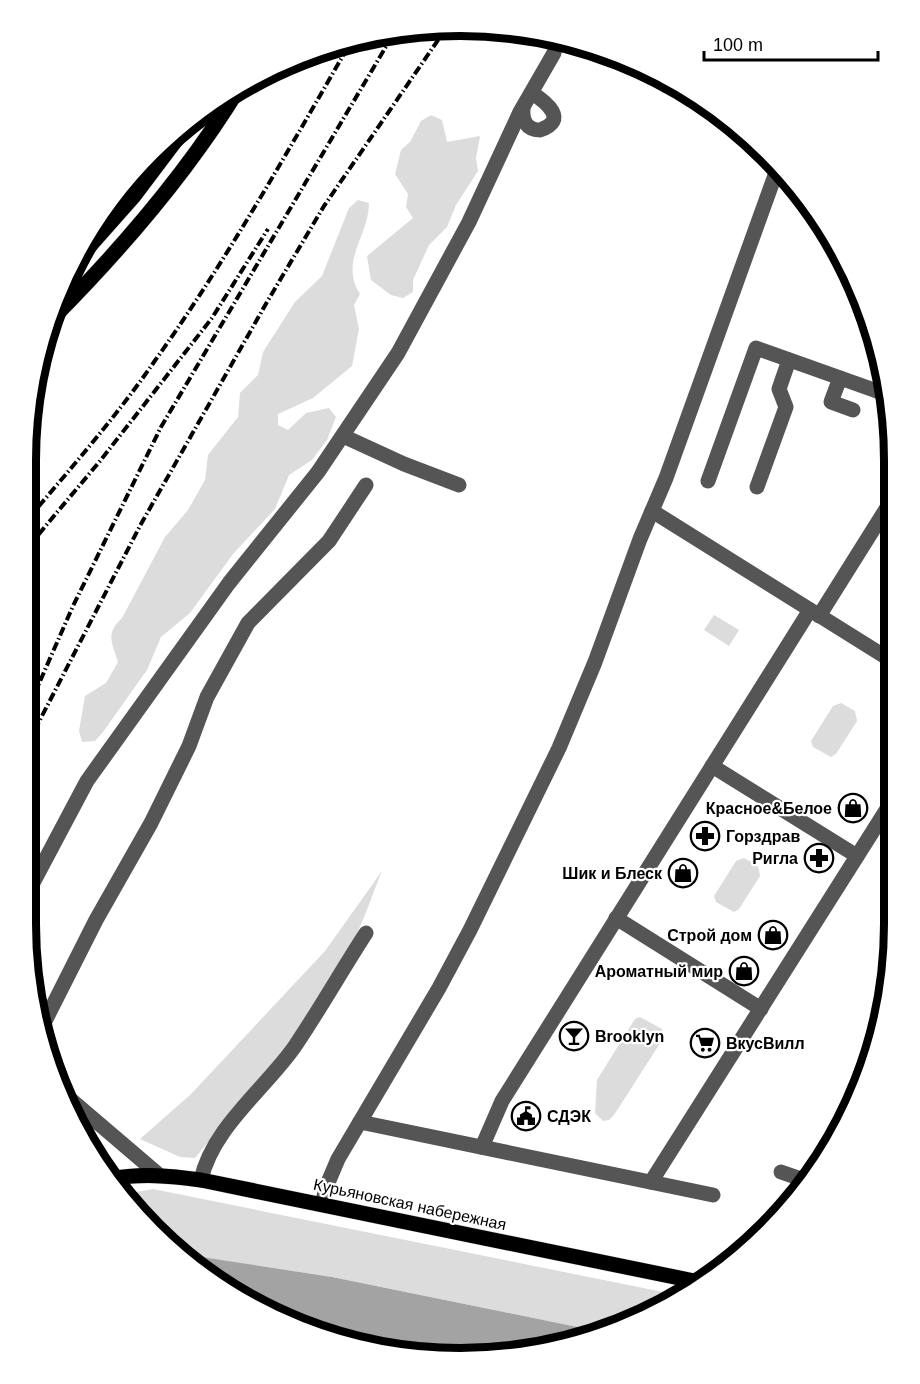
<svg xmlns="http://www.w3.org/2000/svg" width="920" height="1384" font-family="Arial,sans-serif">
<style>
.green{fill:#dcdcdc}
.water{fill:#a3a3a3}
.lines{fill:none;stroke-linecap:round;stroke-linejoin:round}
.major-casing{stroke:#dbdbdb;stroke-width:16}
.minor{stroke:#555;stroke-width:15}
.major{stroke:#000;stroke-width:15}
.rail{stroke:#000;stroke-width:4;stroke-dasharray:9 3 1.5 3;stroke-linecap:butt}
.labels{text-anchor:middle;stroke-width:4.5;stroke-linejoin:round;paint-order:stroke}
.poi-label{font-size:16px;font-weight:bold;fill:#000;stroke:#fff;text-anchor:end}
.street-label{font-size:16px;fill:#000;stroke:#fff}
.rim{fill:none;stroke:#000;stroke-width:8}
</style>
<rect width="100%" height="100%" fill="#fff"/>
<g class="green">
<path d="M431 115 442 120 447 142 480 136 476 158 478 171 456 205 447 227 429 245 413 280V292L403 298 391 295 371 280 367 256 413 218 406 207 408 194 395 174 401 150 410 142 421 121Z"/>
<path d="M358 200 369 203C369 237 339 260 360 294L354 305 359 329 352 366 313 398 278 414V425L288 430 306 413 329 408 336 417 327 440 312 460 289 475 275 509 233 554 190 613 161 637 147 670 103 732 95 741 82 742 79 731 85 696 106 683 118 662C112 642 105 634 122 618L165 537 188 510 205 480 208 455 238 417 240 393 258 375 263 352 295 302 322 276 349 208Z"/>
<path d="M714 615 739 630 729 646 704 630Z"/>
<path d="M841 703 855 711 857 721 836 754 831 757 813 747 811 741 833 706Z"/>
<path d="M744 858 758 866 760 876 739 909 734 912 716 902 714 896 736 861Z"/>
<path d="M382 871C372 895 364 921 352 943 310 1022 251 1090 195 1158L180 1157 140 1139 191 1094 325 951Z"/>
<path d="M640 1017 662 1029 664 1037 614 1115 609 1120 603 1121 595 1113 597 1080 635 1019Z"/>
<path d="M153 1189 683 1296 677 1300 597 1331 332 1277 181 1254 126 1194Z"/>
</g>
<path class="water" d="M182 1254 332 1277 597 1331 545 1350 431 1358 294 1326 195 1269Z"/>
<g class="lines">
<g class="major-casing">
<g id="major">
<path d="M72 266 134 196 192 119"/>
<path d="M56 315C124 246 188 172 239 88"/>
<path d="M111 1179C141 1173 171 1176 201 1180L699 1282"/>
</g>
</g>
<g class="minor">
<path d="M523 108C522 120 526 130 540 130 569 120 546 102 532 93"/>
<path d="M840 378 831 402 853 410"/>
<path d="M343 436 404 464 459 485"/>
<path d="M708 481 756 348 888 395"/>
<path d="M757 487 786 407 779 389 789 360"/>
<path d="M652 511 892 661"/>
<path d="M819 616 893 498"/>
<path d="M712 766 857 856"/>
<path d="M26 896 87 781 229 583 318 472 398 353 469 222 520 112 554 53"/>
<path d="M616 918 761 1009"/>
<path d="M42 1027 96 920 151 823 189 746 207 697 248 623 329 541 366 485"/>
<path d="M63 1093 159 1175"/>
<path d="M360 1122 713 1195"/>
<path d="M482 1147 502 1101 810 610"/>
<path d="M781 1172 807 1181"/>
<path d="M201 1180C212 1128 266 1088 295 1046 320 1009 342 970 366 933"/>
<path d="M651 1182 892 801"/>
<path d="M322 1204 327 1185 338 1159 439 988 470 930 559 748 595 662 640 539 666 478 778 167"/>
</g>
<use href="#major" class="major"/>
<g class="rail">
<path d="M28 519C71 468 116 417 154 362 227 260 289 149 352 40"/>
<path d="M28 547 100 461 212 318 268 229"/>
<path d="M27 711 73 606 161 427 394 33"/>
<path d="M27 745 141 524 267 302 324 206 447 27"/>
</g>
</g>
<defs>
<g id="shop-ring" transform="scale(1.5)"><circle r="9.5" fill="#fff" stroke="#000" stroke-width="1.5"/><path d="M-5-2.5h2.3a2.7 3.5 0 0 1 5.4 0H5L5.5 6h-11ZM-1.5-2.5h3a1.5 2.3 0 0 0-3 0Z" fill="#000"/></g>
<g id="pharmacy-ring" transform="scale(1.5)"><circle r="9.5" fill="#fff" stroke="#000" stroke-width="1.5"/><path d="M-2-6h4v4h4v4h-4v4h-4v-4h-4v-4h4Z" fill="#000"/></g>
<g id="bar-ring" transform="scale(1.5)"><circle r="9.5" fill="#fff" stroke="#000" stroke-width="1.5"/><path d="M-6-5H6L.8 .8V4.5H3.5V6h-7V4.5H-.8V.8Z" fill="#000"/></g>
<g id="supermarket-ring" transform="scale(1.5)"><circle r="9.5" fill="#fff" stroke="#000" stroke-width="1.5"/><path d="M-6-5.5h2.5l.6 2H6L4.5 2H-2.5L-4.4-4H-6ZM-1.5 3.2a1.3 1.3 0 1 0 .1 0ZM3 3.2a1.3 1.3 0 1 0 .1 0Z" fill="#000"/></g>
<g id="civic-ring" transform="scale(1.5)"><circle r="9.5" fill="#fff" stroke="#000" stroke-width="1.5"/><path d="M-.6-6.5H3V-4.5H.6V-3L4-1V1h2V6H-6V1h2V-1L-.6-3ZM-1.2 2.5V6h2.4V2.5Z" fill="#000"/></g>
</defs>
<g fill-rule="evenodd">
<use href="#shop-ring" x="853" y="808"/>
<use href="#pharmacy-ring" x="705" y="836"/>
<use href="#pharmacy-ring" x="819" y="858"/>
<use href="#shop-ring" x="683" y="873"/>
<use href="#shop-ring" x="773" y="935"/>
<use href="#shop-ring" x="744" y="971"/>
<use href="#bar-ring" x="574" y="1036"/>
<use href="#supermarket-ring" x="705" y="1043"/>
<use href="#civic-ring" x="526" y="1116"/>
</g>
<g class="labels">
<g class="poi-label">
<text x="832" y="814">Красное&amp;Белое</text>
<text x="726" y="842" text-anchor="start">Горздрав</text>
<text x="798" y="864">Ригла</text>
<text x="662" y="879">Шик и Блеск</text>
<text x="752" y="941">Строй дом</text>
<text x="723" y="977">Ароматный мир</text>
<text x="595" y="1042" text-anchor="start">Brooklyn</text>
<text x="726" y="1049" text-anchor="start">ВкусВилл</text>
<text x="547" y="1122" text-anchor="start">СДЭК</text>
</g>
<g class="street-label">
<text transform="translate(410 1204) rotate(12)" y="6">Курьяновская набережная</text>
</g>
</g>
<path d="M0 0H920V1384H0ZM460 36H460A424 424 0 0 1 884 460V924A424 424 0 0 1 460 1348H460A424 424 0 0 1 36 924V460A424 424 0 0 1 460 36Z" fill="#fff" fill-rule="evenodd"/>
<path class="rim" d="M460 36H460A424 424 0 0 1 884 460V924A424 424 0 0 1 460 1348H460A424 424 0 0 1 36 924V460A424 424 0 0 1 460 36Z"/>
<path d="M704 51v9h174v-9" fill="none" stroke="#000000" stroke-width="3"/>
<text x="713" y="51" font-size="18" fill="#000000" stroke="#ffffff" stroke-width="4.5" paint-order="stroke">100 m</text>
</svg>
